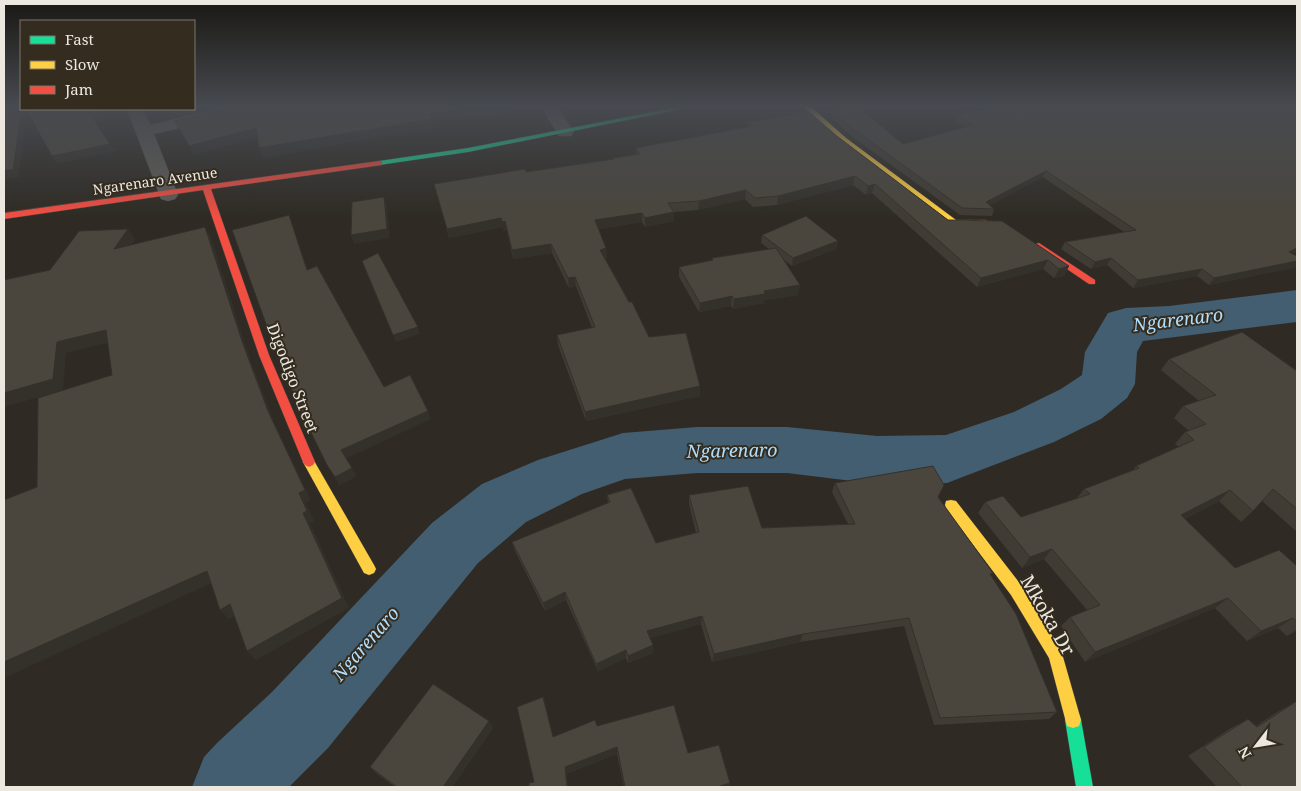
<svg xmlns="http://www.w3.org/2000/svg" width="1301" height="791" font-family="'Noto Serif',serif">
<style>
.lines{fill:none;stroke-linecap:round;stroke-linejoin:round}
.river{fill:#425e70;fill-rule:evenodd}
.street-casing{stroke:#494640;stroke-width:1}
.fast-casing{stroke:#494640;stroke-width:1}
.slow-casing{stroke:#494640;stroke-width:1}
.jam-casing{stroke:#494640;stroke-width:1}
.street{fill:#605d58;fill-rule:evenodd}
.fast{fill:#16e098;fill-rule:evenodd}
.slow{fill:#ffcf43;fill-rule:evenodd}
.jam{fill:#f24e42;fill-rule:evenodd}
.wall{fill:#403c34}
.shaded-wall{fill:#34312b}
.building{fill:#4a463d;stroke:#34312b}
.labels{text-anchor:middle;stroke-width:4;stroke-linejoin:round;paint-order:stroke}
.far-street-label{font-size:14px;fill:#ece8e0;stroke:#332c1f}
.street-label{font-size:16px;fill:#ece8e0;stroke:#332c1f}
.water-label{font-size:18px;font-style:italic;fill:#b0ddfc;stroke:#332c1f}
.near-street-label{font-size:19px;fill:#ece8e0;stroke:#332c1f}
</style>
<rect width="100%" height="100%" fill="#2f2b24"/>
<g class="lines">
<path class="river" d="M1297 290V322L1143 341 1137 352 1135 384 1127 398 1101 419 1054 442 947 483 877 484 787 473H697L625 479 582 494 526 522 478 563 328 748 289 787H192L204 757 217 743 272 692 432 523 482 484 538 460 623 433 697 427H787L877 436 946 435 1014 412 1061 389 1082 375 1085 352 1108 313 1126 308 1169 306Z"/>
<g class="street-casing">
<g id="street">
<path d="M229 106H259L257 110 154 134 178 195 175 199 168 201 161 199 127 109H143L150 125Z"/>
<path d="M541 106H557L574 132 571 136H559Z"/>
</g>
</g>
<g class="fast-casing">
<g id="fast">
<path d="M683 106H697L468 152 379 165 375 163 379 161 468 148Z"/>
<path d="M1073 712 1079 714 1081 720 1093 787H1076L1065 720 1067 714Z"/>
</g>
</g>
<g class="slow-casing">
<g id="slow">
<path d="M803 106H810L846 138 956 220H986L990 223 986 226 951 225 840 142Z"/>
<path d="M309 457 313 459 374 565 376 569 374 573 369 575 364 573 303 462 305 459Z"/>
<path d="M951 500 956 501 1021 585 1061 650 1081 720 1079 726 1073 728 1067 726 1049 658 1011 595 946 509 945 505 946 501Z"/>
</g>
</g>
<g class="jam-casing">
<g id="jam">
<path d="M379 161H382V165L211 189 269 355 315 462 313 465 309 467 305 465 303 462 259 355 203 190 4 219V213Z"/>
<path d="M1039 243 1095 280V284H1089L1036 248V244Z"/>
</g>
</g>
<use href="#street" class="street"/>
<use href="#fast" class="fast"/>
<use href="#slow" class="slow"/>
<use href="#jam" class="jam"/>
</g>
<g class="wall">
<path d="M983 106H1297L1293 254 1297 256V267L1209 285 1197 276 1133 288 1107 265 1091 269 1061 249 1065 242 1124 232 1043 177 990 205 994 209 992 216 960 215 850 135 831 117 832 110 903 144 964 127 955 120 957 114 987 109Z"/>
<path d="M749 122 838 137 948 220 1069 266 1064 276 1054 278 1043 269 977 287 872 193 866 195 853 185 777 205 753 207 745 199 698 210 674 212V221L645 227 642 222 598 229 606 248 607 258H605L649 337 700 386V396L586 421 558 345 557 335 592 328 576 286 569 288 552 253 513 259 507 231H503V227L449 238 434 184 613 160V158L636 154V148L748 127Z"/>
<path d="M762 235 838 241 836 249 792 266 783 259 800 285 798 295 764 300V303L733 309 731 306 699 312 679 277V267L712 260V258L769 249 761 243Z"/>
<path d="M1169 359 1297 371V532L1262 501 1253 511 1241 522 1219 501 1185 519 1235 568 1297 566V631L1287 636 1278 628 1247 641 1215 608 1085 662 1061 626 1070 617 1087 610 1044 559 1022 568 978 513 985 502 1021 517 1077 498 1084 489 1133 470 1136 466 1179 447 1175 444 1185 432 1189 431 1174 418 1183 406 1199 401 1161 370Z"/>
<path d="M835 483 938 497 991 575 1057 712 1049 719 934 725 904 626 800 642 712 662 701 624 650 638 653 645V653L628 663 626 658 598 671 566 600 545 611 515 551 512 542 608 503 607 495 656 543 696 533 689 504V495L762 528 848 524 832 492Z"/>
<path d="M1297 701V787H1217L1188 756 1231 728 1248 719 1256 726 1279 711Z"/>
<path d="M489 721 493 728 452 787H395L376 773 370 767Z"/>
<path d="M597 726 688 753 730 783 729 787H624L617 754 566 774 568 787H529L534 782Z"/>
</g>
<g class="shaded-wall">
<path d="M194 106H221L179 116 175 109H194Z"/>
<path d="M494 106H512L513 113 433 122 434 128 263 158 259 148 429 113Z"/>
<path d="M572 106H585L572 109Z"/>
<path d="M22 109H27V110L19 177 4 179V170Z"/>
<path d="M100 109H102L106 119 95 122 90 114Z"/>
<path d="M256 128 260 137 194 155 189 146Z"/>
<path d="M110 144 115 151 57 164 52 156Z"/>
<path d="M1046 171 1043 177 983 209 986 202Z"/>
<path d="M855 176 853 185 777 205 778 196Z"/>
<path d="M875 184 872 193 866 195 868 186Z"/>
<path d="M746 190 745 199 698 210 699 201Z"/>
<path d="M384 197 387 206 390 238 354 244 351 235Z"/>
<path d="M674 212V221L645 227V218Z"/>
<path d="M642 213V222L595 229V220Z"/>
<path d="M289 215 292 224 311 279 307 270Z"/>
<path d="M501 218 505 221 507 231H503V227L449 238 447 229Z"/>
<path d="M205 227 211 238 249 356 274 422 311 500 306 503 314 521 310 523 349 608 256 660 247 651 303 513 299 493 243 344Z"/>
<path d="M128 229 135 239 121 260 114 249Z"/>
<path d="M838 241 836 249 792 266 793 258Z"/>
<path d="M551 244 552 253 513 259 512 250Z"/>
<path d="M606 248 607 258 600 259V250Z"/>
<path d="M1297 248V252L1283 259 1289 252Z"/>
<path d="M1111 258 1107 265 1091 269 1095 262Z"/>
<path d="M1048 260 1043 269 977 287 981 278Z"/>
<path d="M1297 261V267L1209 285 1214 278Z"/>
<path d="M1069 266 1064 276 1054 278 1059 269Z"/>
<path d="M1202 269 1197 276 1133 288 1138 280Z"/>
<path d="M575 277 576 286 569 288 568 278Z"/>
<path d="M800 285 798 295 764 300V303L733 309 734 299 764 291Z"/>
<path d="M732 296 731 306 699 312 700 303Z"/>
<path d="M418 327 420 334 396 342 393 335Z"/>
<path d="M106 330 114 341 66 353 63 390 4 407V393L57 342Z"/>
<path d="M700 386V396L586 421 585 412Z"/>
<path d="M428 411 431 419 345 459 341 450Z"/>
<path d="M352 468 357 476 339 486 335 477Z"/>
<path d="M1230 490 1219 501 1171 526 1181 515Z"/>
<path d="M1052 549 1044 559 1022 568 1030 557Z"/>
<path d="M207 571 216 581 6 677 4 675V662Z"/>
<path d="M565 592 566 600 545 611 543 603Z"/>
<path d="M1228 598 1215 608 1085 662 1095 652Z"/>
<path d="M230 604 239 614 229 619 220 610Z"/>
<path d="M702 616 701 624 647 639V631Z"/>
<path d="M1293 618 1278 628 1247 641 1261 631Z"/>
<path d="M1297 629V631L1287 636Z"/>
<path d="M803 634 800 642 712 662 714 654Z"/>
<path d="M653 645V653L628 663V656Z"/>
<path d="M626 650V658L598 671 596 664Z"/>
<path d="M489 721 493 728 452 787H443Z"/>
<path d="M617 747V754L566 774 568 787H567L565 767Z"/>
<path d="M730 783 729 787H717Z"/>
</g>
<g class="building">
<path d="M4 106H21L22 109 13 170H4Z"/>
<path d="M240 106H494L429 113 432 119 259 148 256 128 189 146 175 121Z"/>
<path d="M857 106 903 144 973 125 957 114 997 107 995 106H1297V248L1289 252 1297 256V261L1214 278 1202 269 1138 280 1111 258 1095 262 1065 242 1136 230 1046 171 986 202 994 209 962 208 852 128 832 110Z"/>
<path d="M26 109H100L101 112 90 114 110 144 52 156Z"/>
<path d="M809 112 838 137 948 220 1002 221 1069 266 1059 269 1048 260 981 278 875 184 868 186 855 176 778 196 755 198 746 190 699 201 668 203 674 212 645 218 642 213 595 220 606 248 600 250 629 302H632L649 337 686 333 700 386 585 412 557 335 595 327 575 277 568 278 551 244 512 250 505 221 502 222 501 218 447 229 434 184 525 169 526 172 614 159 613 158 640 154 636 148 752 126 749 122Z"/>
<path d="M384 197 387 229 351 235 352 202Z"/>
<path d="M289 215 307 270 317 266 384 387 410 375 428 411 341 450 352 468 335 477 327 465 301 412 274 346 232 230Z"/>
<path d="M806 216 838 241 793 258 762 235Z"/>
<path d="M205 227 243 344 268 411 305 490 299 493 307 511 303 513 342 598 247 651 230 604 220 610 207 571 4 662V500L37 487 38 398 112 375 106 330 57 342 53 379 4 393V280L50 270 79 231 128 229 114 249Z"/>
<path d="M776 248 800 285 764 291 765 294 734 299 732 296 700 303 679 267 713 260 712 258Z"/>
<path d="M378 253 418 327 393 335 362 261Z"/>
<path d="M1242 332 1297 371V509L1273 489 1253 511 1230 490 1181 515 1235 568 1279 550 1297 566V622L1293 618 1261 631 1228 598 1095 652 1070 617 1100 605 1052 549 1030 557 985 502 1003 496 1021 517 1090 494 1084 489 1139 468 1136 466 1194 440 1185 432 1206 424 1183 406 1216 395 1169 359Z"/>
<path d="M933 466 944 485 938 497 993 573 990 574 1016 614 1057 712 940 718 909 618 803 634 714 654 702 616 647 631 653 645 628 656 626 650 596 664 565 592 543 603 512 542 610 502 607 495 631 488 656 543 699 532 689 495 748 486 762 528 855 524 835 483Z"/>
<path d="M433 684 489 721 443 787H397L370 767Z"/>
<path d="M543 697 553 737 595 720 597 726 674 705 688 753 719 745 730 783 717 787H625L617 747 565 767 567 787H529V783L534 782 517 707Z"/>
<path d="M1297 701V787H1242L1204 747 1248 719 1257 727Z"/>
</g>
<linearGradient id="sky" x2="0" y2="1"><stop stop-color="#1a1814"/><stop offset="0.49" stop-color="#474a50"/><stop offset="1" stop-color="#474a50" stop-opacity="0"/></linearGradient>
<rect width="1301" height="217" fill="url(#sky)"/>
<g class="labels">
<g class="far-street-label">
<text transform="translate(155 181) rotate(-8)" y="5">Ngarenaro Avenue</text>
</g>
<g class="street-label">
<text transform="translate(293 378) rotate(69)" y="6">Digodigo Street</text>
</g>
<g class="water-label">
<text transform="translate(1178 320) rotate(-7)" y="6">Ngarenaro</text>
<text transform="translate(732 451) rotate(-1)" y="6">Ngarenaro</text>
<text transform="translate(366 644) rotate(-49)" y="6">Ngarenaro</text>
</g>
<g class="near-street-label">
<text transform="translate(1048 615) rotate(60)" y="7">Mkoka Dr</text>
</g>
</g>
<rect width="1301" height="791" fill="none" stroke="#ece8e0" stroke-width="10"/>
<rect x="20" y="20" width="175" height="90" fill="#332c1f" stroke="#7d776c"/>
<rect x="30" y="36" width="25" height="8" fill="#16e098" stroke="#7d776c"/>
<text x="65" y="45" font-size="15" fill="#ece8e0">Fast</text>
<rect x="30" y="61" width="25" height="8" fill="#ffcf43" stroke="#7d776c"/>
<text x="65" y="70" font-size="15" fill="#ece8e0">Slow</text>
<rect x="30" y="86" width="25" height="8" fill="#f24e42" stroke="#7d776c"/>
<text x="65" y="95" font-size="15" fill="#ece8e0">Jam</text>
<g transform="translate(1256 746) rotate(239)" stroke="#332c1f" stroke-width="4" paint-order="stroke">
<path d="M0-4L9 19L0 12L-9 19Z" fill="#ece8e0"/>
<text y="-8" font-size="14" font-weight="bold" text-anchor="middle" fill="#ece8e0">N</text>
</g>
</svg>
